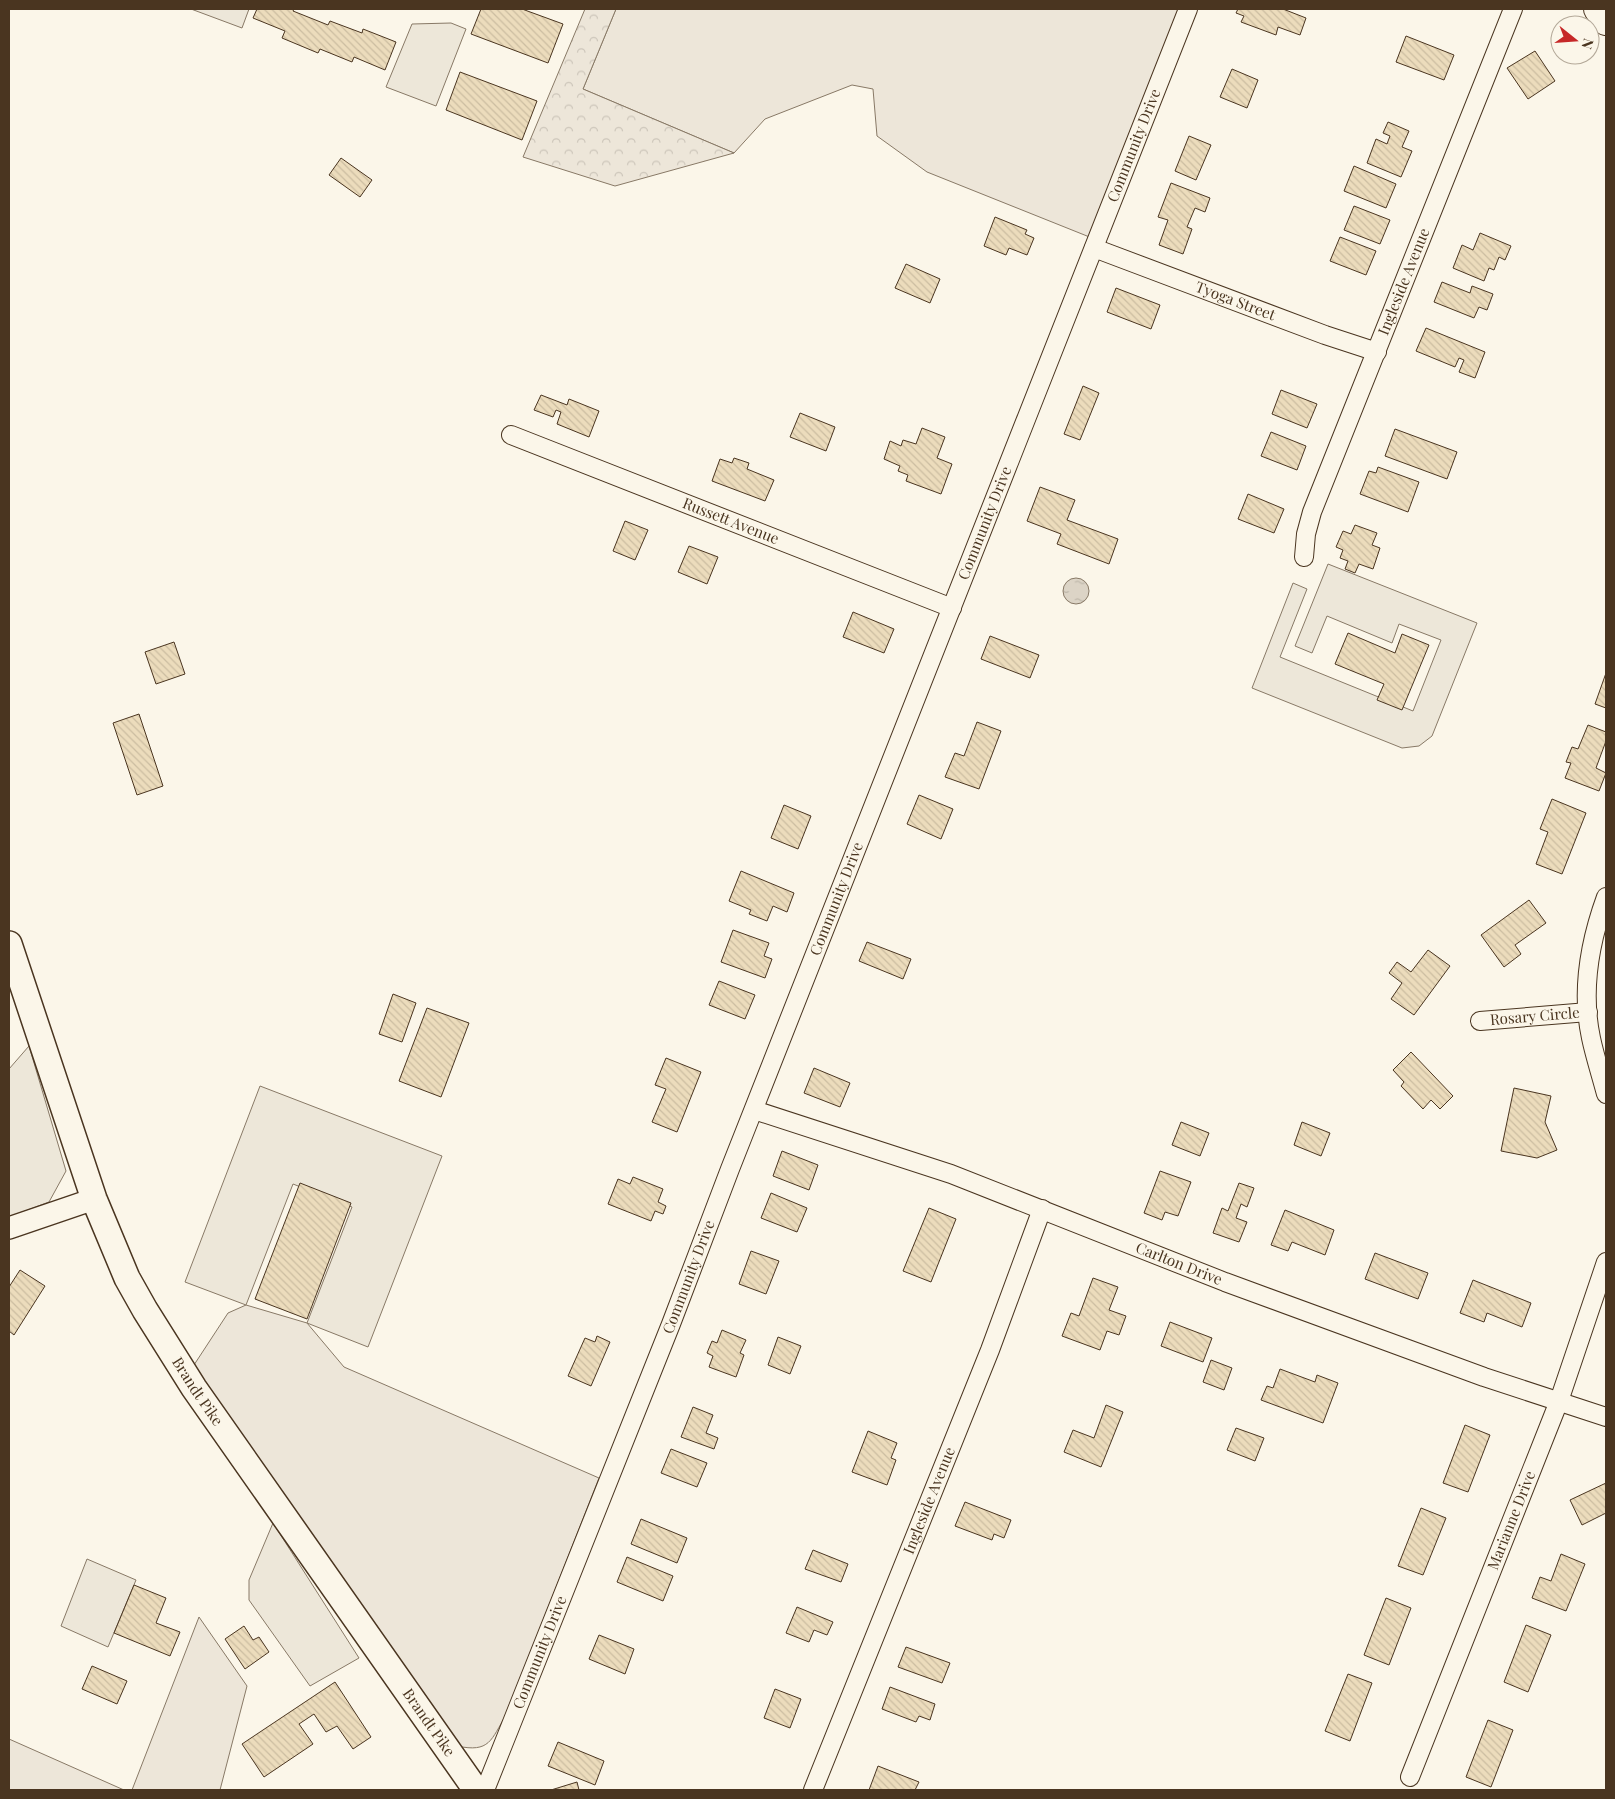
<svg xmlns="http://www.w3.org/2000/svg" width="1615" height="1799" font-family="'Playfair Display',serif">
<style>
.grass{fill:#ede6d9;stroke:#887966}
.forest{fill:url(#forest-crowns);stroke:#887966}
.parking{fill:#ede7d9;stroke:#887966}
.water{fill:url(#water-ripples);stroke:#887966}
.building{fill:url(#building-back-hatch);stroke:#4a3520}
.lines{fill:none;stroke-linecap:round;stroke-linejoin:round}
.minor-casing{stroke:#4a3520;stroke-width:20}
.tertiary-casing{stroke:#4a3520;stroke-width:24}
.secondary-casing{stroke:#4a3520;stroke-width:28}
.primary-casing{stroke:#4a3520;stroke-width:30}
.minor{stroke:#fbf6e9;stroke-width:18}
.tertiary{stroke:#fbf6e9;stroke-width:21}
.secondary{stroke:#fbf6e9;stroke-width:25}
.primary{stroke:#fbf6e9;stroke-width:28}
.labels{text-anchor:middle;stroke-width:4;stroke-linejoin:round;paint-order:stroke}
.street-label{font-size:15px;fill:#4a3520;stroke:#fbf6e9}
</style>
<defs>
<pattern id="forest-crowns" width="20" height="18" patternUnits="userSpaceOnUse" patternTransform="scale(1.25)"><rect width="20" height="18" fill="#ede6d9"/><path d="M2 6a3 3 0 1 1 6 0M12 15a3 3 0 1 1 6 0" fill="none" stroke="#cdc6ba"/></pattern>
<pattern id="water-ripples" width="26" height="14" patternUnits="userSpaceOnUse" patternTransform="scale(1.25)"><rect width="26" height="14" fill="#dcd4c6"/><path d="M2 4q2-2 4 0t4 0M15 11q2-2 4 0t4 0" fill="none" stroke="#beb7aa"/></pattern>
<pattern id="building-back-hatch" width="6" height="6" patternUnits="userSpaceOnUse" patternTransform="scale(1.25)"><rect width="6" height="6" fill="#ecdcbc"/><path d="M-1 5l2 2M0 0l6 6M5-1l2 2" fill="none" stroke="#ccbda1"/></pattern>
</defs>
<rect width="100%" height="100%" fill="#fbf6e9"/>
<g class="grass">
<path d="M616 9H1188L1097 240 927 172 877 136 873 89 852 85 765 119 734 153 583 89Z"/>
<path d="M246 1305 307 1323 344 1367 599 1478 506 1715C491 1740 490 1753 457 1746L192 1368 228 1313Z"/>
<path d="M199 1617 247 1686 220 1790H132Z"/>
<path d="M9 1739 124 1790H9Z"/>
</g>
<path class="forest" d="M585 9H616L583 89 734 153 615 186 523 157Z"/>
<g class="parking">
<path d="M191 9H249L242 28Z"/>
<path d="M451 23 466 29 436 106 386 87 412 24Z"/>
<path d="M1328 564 1477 623 1432 736 1419 746 1402 748 1252 688 1293 583 1307 589 1280 657 1413 711 1441 640 1399 624 1392 643 1327 616 1312 653 1295 646Z"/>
<path d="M29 1046 66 1171 49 1202 9 1217V1069Z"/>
<path d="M260 1086 442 1156 368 1347 307 1323 352 1207 293 1184 246 1305 185 1282Z"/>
<path d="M273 1523 359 1658 310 1686 249 1600V1580Z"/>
<path d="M87 1559 136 1580 108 1647 61 1626Z"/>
</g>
<circle class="water" cx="1076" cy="591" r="13"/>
<g class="building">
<path d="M257 9H294L293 11 328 25 330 21 362 33 363 29 396 42 385 70 354 57 352 62 320 49 318 53 282 38 285 31 253 18Z"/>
<path d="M481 9H522L563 24 548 63 471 34Z"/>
<path d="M1238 9H1283L1306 18 1300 35 1278 27 1276 35 1241 22 1244 16 1236 13Z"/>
<path d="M1406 36 1454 55 1444 80 1396 62Z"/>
<path d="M1535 51 1555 81 1528 99 1507 68Z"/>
<path d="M1232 69 1258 80 1247 108 1220 97Z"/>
<path d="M460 72 537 101 522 140 446 110Z"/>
<path d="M1388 122 1409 131 1402 147 1412 151 1401 177 1367 163 1376 139 1387 144 1390 136 1383 133Z"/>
<path d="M1189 136 1211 145 1196 180 1175 171Z"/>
<path d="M341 158 372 180 360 197 329 175Z"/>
<path d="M1354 166 1396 184 1386 208 1344 191Z"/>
<path d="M1171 183 1210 198 1205 212 1195 208 1187 227 1192 229 1183 254 1159 245 1168 220 1158 217Z"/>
<path d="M1354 206 1390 220 1380 244 1344 230Z"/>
<path d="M995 217 1027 230 1025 234 1034 238 1027 255 1009 248 1006 255 984 246Z"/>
<path d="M1480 233 1511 246 1505 260 1499 257 1494 270 1489 268 1484 281 1453 268 1462 245 1473 250Z"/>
<path d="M1340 237 1376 251 1366 275 1330 261Z"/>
<path d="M906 264 940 279 930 303 895 288Z"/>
<path d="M1442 282 1470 293 1472 286 1493 294 1487 310 1479 307 1474 318 1434 302Z"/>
<path d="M1116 288 1160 305 1151 329 1107 312Z"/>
<path d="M1426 328 1485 352 1475 378 1459 372 1464 360 1459 358 1455 367 1416 351Z"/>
<path d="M1083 386 1099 393 1080 440 1064 434Z"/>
<path d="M1281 390 1317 404 1307 428 1272 414Z"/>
<path d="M541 395 567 405 569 399 599 411 589 437 557 424 561 412 556 410 553 417 534 410Z"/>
<path d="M800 413 835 427 826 451 790 437Z"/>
<path d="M922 428 945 437 937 458 952 464 941 494 906 481 908 475 898 471 900 466 884 459 890 441 901 446 903 440 916 444Z"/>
<path d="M1395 429 1457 452 1447 479 1385 456Z"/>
<path d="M1271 432 1306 446 1297 470 1261 456Z"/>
<path d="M734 458 749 463 747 469 774 480 765 501 712 481 720 459 732 463Z"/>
<path d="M1378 467 1419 482 1408 512 1360 494 1369 471 1376 473Z"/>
<path d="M1040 487 1075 500 1067 520 1118 539 1109 564 1057 544 1061 534 1027 521Z"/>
<path d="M1248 494 1284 509 1274 533 1238 519Z"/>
<path d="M625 521 648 530 635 560 613 551Z"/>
<path d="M1355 525 1377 533 1372 545 1380 548 1373 569 1359 564 1355 573 1345 569 1348 561 1340 558 1343 550 1336 547 1343 531 1351 534Z"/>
<path d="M689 546 718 557 707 584 678 572Z"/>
<path d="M853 612 894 629 884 653 843 637Z"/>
<path d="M1348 633 1395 653 1402 634 1429 645 1402 710 1377 700 1384 684 1335 664Z"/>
<path d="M990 636 1039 655 1030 678 981 659Z"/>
<path d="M174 642 185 674 156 684 145 652Z"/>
<path d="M1606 673V708L1595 704Z"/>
<path d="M139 714 163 786 137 795 113 723Z"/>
<path d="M977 722 1001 731 979 789 945 777 955 753 964 756Z"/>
<path d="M1588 725 1606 732V741L1596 768 1606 773 1599 791 1565 778 1571 763 1566 762 1572 747 1578 749Z"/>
<path d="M919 795 953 809 941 839 907 824Z"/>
<path d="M1552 799 1586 813 1562 874 1536 864 1548 832 1540 829Z"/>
<path d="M784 805 811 816 798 849 771 838Z"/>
<path d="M741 871 794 893 787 912 773 906 767 921 749 914 751 910 729 901Z"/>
<path d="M1529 900 1546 923 1515 945 1521 954 1504 967 1481 935Z"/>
<path d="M733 930 769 943 764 956 772 959 765 978 721 962Z"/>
<path d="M867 942 911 959 903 979 859 961Z"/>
<path d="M1428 950 1450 966 1414 1015 1391 999 1402 983 1389 973 1397 962 1411 972Z"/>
<path d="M719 981 755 995 745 1019 709 1005Z"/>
<path d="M393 994 416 1003 402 1042 379 1034Z"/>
<path d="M427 1008 469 1023 441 1097 399 1081Z"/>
<path d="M1411 1052 1453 1096 1440 1109 1431 1100 1423 1109 1401 1086 1404 1082 1393 1070Z"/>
<path d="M666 1058 701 1072 677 1132 652 1122 666 1089 655 1085Z"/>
<path d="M814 1068 850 1083 840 1107 804 1093Z"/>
<path d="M1514 1088 1551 1096 1545 1122 1557 1150 1537 1158 1501 1151Z"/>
<path d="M1181 1122 1209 1133 1200 1156 1172 1145Z"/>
<path d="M1302 1122 1330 1133 1321 1156 1294 1145Z"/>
<path d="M782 1151 818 1165 809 1190 773 1176Z"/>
<path d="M1160 1171 1191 1182 1178 1216 1165 1212 1162 1220 1144 1213Z"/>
<path d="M633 1177 663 1189 658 1202 666 1206 663 1214 655 1211 651 1221 608 1204 618 1179 630 1184Z"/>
<path d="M300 1183 351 1203 307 1319 255 1299Z"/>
<path d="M1239 1183 1254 1188 1247 1207 1241 1204 1236 1218 1247 1222 1239 1242 1213 1233 1222 1208 1228 1211Z"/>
<path d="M771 1193 807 1208 797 1232 761 1218Z"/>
<path d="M929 1208 956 1219 931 1282 903 1271Z"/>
<path d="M1285 1210 1334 1230 1325 1255 1292 1242 1288 1251 1271 1245Z"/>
<path d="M751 1251 779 1261 766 1294 739 1284Z"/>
<path d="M1375 1253 1428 1273 1418 1299 1365 1279Z"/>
<path d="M20 1270 45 1286 14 1335 9 1331V1287Z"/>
<path d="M1093 1278 1118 1287 1109 1310 1126 1316 1119 1335 1107 1331 1100 1350 1062 1336 1071 1313 1079 1316Z"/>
<path d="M1473 1280 1531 1303 1522 1327 1487 1313 1484 1322 1460 1313Z"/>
<path d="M1170 1322 1212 1338 1203 1362 1161 1346Z"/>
<path d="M722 1330 746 1340 740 1353 744 1355 736 1377 709 1367 713 1356 707 1353 712 1341 717 1343Z"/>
<path d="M597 1336 610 1342 591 1386 568 1376 585 1338 595 1342Z"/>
<path d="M778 1337 801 1346 790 1374 768 1365Z"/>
<path d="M1211 1360 1232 1368 1224 1390 1203 1382Z"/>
<path d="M1280 1369 1315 1382 1317 1375 1338 1383 1323 1423 1261 1400 1267 1386 1273 1388Z"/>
<path d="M1106 1405 1123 1412 1101 1467 1064 1452 1073 1430 1094 1438Z"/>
<path d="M693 1407 713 1415 706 1433 718 1438 714 1449 681 1437Z"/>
<path d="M1465 1425 1490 1435 1468 1492 1443 1483Z"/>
<path d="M1236 1428 1264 1438 1255 1461 1227 1450Z"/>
<path d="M868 1431 897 1443 891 1458 896 1460 887 1485 852 1472Z"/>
<path d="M671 1449 707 1463 697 1487 661 1473Z"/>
<path d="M1606 1483V1513L1582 1525 1570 1500Z"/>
<path d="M965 1502 1011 1520 1004 1538 994 1534 992 1540 955 1526Z"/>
<path d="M1421 1508 1446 1518 1423 1575 1398 1566Z"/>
<path d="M641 1519 687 1538 677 1563 631 1544Z"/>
<path d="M813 1550 848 1564 841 1582 805 1569Z"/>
<path d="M1561 1554 1585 1564 1566 1611 1532 1598 1540 1577 1551 1581Z"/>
<path d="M627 1557 673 1576 663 1601 617 1582Z"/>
<path d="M134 1585 166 1598 156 1623 180 1632 170 1656 114 1633Z"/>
<path d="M1386 1598 1411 1608 1389 1665 1364 1655Z"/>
<path d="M797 1607 833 1622 827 1635 814 1630 809 1642 786 1633Z"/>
<path d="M1526 1625 1551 1635 1528 1692 1504 1682Z"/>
<path d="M244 1626 253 1640 259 1637 269 1652 245 1669 225 1639Z"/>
<path d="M599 1635 634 1649 625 1674 589 1659Z"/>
<path d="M906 1647 950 1663 942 1683 898 1667Z"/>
<path d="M92 1666 127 1681 117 1704 82 1689Z"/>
<path d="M1348 1674 1372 1683 1350 1741 1325 1731Z"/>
<path d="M335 1682 371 1737 353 1749 337 1726 326 1732 314 1714 299 1724 313 1744 264 1777 242 1744Z"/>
<path d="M890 1687 935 1704 930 1720 919 1716 916 1722 882 1709Z"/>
<path d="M775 1689 801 1699 790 1728 764 1718Z"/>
<path d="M1488 1720 1513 1730 1491 1787 1466 1777Z"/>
<path d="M558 1742 604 1761 595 1785 548 1766Z"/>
<path d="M878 1766 919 1782 915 1790H869Z"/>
<path d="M577 1782 579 1790H551Z"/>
</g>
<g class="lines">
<g class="minor-casing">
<g id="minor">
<path id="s1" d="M1094 248 1325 335 1377 352"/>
<path id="s2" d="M511 435 952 608"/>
<path id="s3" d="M1304 557 1306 534 1312 512 1513 9"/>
<path d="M1606 897C1590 941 1581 991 1591 1038 1595 1057 1601 1075 1606 1094"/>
<path id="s4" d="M1480 1021 1588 1012"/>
<path id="s5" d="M754 1110 951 1174 1225 1282 1484 1377 1606 1417"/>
<path id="s6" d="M1410 1777 1559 1401 1606 1262"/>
<path id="s7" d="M485 1790 671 1324 730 1169 1188 9"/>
<path id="s8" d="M813 1790 990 1350 1042 1209"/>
</g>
</g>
<g class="tertiary-casing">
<path id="tertiary" d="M9 1228 94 1199"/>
</g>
<g class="secondary-casing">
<g id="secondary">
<path id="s9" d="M9 944 94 1199 127 1278 145 1310 194 1388 476 1790"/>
</g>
</g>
<g class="primary-casing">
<path id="primary" d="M1598 9 1606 21"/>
</g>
<use href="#minor" class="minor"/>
<use href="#tertiary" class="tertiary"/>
<use href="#secondary" class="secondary"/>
<use href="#primary" class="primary"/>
</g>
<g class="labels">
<g class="street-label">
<text dy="5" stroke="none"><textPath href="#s7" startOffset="1768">Community Drive</textPath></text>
<text dy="5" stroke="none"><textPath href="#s3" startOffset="294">Ingleside Avenue</textPath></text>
<text dy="5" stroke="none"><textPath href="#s1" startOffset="151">Tyoga Street</textPath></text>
<text dy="5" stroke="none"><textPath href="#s2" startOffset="236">Russett Avenue</textPath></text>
<text dy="5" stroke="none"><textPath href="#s7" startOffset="1362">Community Drive</textPath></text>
<text dy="5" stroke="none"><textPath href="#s7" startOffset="958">Community Drive</textPath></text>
<text dy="5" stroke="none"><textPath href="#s4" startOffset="55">Rosary Circle</textPath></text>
<text dy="5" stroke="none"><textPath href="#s5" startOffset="452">Carlton Drive</textPath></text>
<text dy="5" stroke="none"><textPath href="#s7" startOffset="552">Community Drive</textPath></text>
<text dy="5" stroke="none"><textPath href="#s9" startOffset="488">Brandt Pike</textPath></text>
<text dy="5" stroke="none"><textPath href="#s8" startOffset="312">Ingleside Avenue</textPath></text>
<text dy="5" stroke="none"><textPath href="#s6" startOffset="276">Marianne Drive</textPath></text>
<text dy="5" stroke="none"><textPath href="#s7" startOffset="148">Community Drive</textPath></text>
<text dy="5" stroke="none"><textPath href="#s9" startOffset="892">Brandt Pike</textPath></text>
</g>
</g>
<rect width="1615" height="1799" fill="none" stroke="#4a3520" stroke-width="20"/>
<g transform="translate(1575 40) rotate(107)"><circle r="24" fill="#fbf6e9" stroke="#b4a999"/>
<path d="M0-4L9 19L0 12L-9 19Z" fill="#c62828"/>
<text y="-8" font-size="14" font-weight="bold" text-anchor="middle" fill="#4a3520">N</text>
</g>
</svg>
